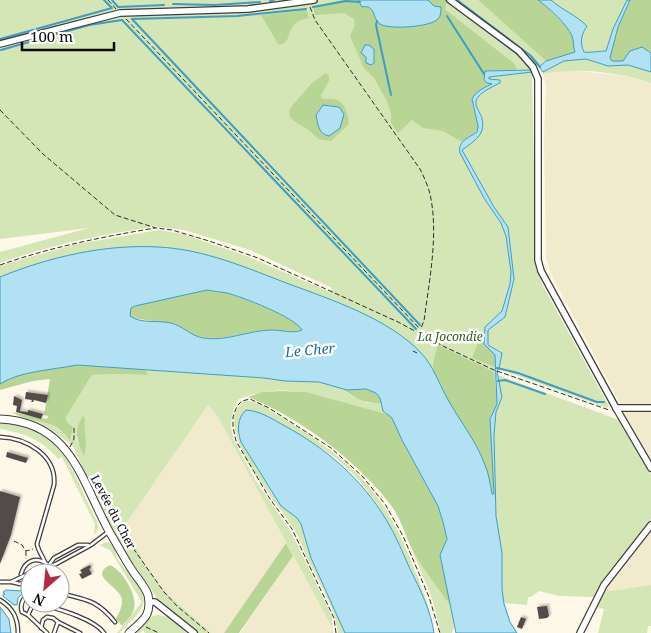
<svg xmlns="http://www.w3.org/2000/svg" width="651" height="633" font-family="'Noto Serif',serif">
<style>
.farmland{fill:#f2eacc}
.green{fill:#d4e5b6;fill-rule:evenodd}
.forest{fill:#b9d596;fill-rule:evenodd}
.water{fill:#b1e1f2;stroke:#3c9dc5;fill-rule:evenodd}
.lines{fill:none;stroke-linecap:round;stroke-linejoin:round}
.stream{stroke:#3c9dc5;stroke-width:2}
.building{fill:#534b48;filter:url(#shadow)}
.service-casing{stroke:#3e3e3e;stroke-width:5}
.minor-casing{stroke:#3e3e3e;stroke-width:8}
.tertiary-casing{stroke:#3e3e3e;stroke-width:9}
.path{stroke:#2d2d2d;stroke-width:1;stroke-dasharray:5 2.5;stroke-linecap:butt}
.service{stroke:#fff;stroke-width:2.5}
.minor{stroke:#fff;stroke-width:5.5}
.tertiary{stroke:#fff;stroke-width:7}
.labels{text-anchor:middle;stroke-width:5;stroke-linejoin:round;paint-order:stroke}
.park-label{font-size:12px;font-style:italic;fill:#335e20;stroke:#fff}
.street-label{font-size:12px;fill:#0b0b0b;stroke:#fff}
.water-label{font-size:14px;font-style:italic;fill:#1c6d94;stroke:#fff}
</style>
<defs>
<filter id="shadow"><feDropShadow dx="2" dy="-2" stdDeviation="1" flood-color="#0004"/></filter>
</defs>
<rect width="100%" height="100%" fill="#fef8e9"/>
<g class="farmland">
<path d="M567 70 619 75 651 83V406H625L619 401 554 280 546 259 544 138 546 85 543 74Z"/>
<path d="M208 405 218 417 286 543 224 633H211L162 589 143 561 125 525Z"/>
<path d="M626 411H651V460L623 415Z"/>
<path d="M651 530V585L603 592 609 580Z"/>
<path d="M293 556 333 629 331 633H240Z"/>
</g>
<g class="green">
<path d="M0 0H358L399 131 412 120 475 116 459 147V150L484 198 501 223 506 236 511 272 510 284 502 312 485 327 484 344 495 355 497 404 492 442 494 494 486 465 474 442 464 426 421 353 395 332 272 278 227 261 204 254 160 247 9 274 0 277V266L9 263 77 244 159 230 182 234 244 255 330 292 332 288 250 250 184 230 150 226 152 227C100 235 50 245 0 263V252L89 228 0 239Z"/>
<path d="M454 0H478L546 61 539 67 522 51Z"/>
<path d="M551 0H627L613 29 606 51C599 51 590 54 584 52 579 42 582 33 587 26 576 15 562 10 551 0Z"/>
<path d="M448 1 519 54 532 70H517L515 64 445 9Z"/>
<path d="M586 59 608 66 628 65 651 72V83C617 72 578 67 543 74V72L564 61Z"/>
<path d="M532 72 536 269 543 286 609 406 607 408 499 369 502 355 501 351 493 348 487 343 488 330 505 317 514 279 508 227 494 207 462 150 476 139 482 130 481 118 475 104C478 93 490 88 500 83V80L489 79V77Z"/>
<path d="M146 370 264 378 285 381 319 382 342 388 351 396 368 403H381L383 411 386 414C332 404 296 377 239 399 231 411 229 426 234 440L255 480 290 530 332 616 333 633H331L333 629 225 430 218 417 208 405 125 525 143 561 162 589 211 633H197L157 598 124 550 103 512 111 518 115 525 118 523 111 516 101 509 73 446 51 430 14 414C37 420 55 421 70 441L73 427 67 422 66 417 92 375 115 374 147 375ZM80 421C87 431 84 444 84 456L76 439Z"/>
<path d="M498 375 619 420 646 462 651 475V518L647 527 604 578 594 597 559 596 539 591 531 597H528L527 605 504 603 502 589V553L496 516 494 443 496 412 502 397Z"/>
<path d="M244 401C258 399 279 416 291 423 354 464 383 490 411 561 418 578 426 596 430 614 405 559 384 494 333 456 310 440 285 426 260 413L238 424V435L241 442 281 506 297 518 301 524 311 558 345 633H338C335 607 320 585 309 562 304 552 301 541 295 531 281 506 208 427 244 401Z"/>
<path d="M0 423C67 426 71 473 97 521 98 526 99 531 94 535L95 524 62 457 58 459C43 440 24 433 0 429Z"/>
<path d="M107 542 114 546C116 551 116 557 119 561 128 573 152 592 141 609 136 618 126 625 120 633H117L142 602 110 550 99 545Z"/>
<path d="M412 550 446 600 451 604 454 627 452 633H441L432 598Z"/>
<path d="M651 585V626H648L647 633H598L604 609 596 607 603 592Z"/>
<path d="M156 615C170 615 179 623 186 633H145L143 630 140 633H135L149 618Z"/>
</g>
<g class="forest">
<path d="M341 0H358L362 7C371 5 375 12 376 20L431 23 438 19 434 6 428 0H448L445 9 515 64 517 70 485 71 484 80 493 83C486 87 476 92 472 99L478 126 476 133 462 142 443 131 423 128 412 120 398 133 391 123V114L387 101 374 78 364 68 350 36 355 25 354 19 344 13 315 15 313 7Z"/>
<path d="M478 0H538C548 8 567 24 572 36 574 41 574 47 575 53L546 61Z"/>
<path d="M630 0H651V53L650 51H630L623 61H612L610 58 618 27Z"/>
<path d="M306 9 309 18C303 19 297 21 293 26 288 33 289 46 278 44L261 15 292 12Z"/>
<path d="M326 73 329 77V81L321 95V98C326 100 329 98 334 99 346 102 348 114 349 124L331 141 318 139 310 131 294 121 290 117 289 111 291 107 312 83ZM323 106 343 118 340 128 331 135 317 118V112Z"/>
<path d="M207 290C213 291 220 292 227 293 243 298 294 317 302 329 294 334 282 330 272 330 250 330 229 340 207 338 194 338 187 329 175 325 162 321 148 321 134 318L130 316 131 308 135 306Z"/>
<path d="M483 330 484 344 495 355V367L472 358Z"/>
<path d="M438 345 494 372 497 404 490 417 494 494H492C489 476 484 459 475 443 465 426 434 386 433 368 433 361 436 352 438 345Z"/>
<path d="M77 365 146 370 148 375 115 374 92 375 66 417 67 422 73 427 70 441C54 416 33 425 12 412L47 419 48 416 44 415 50 379 33 381 0 390V384C20 371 53 370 77 365Z"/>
<path d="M342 388C355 392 374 384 381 400V403C365 404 353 398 342 388Z"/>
<path d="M281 391 306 392 386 414 392 418 402 440 438 506 443 522 447 538 440 555 451 604 446 600C435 583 421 567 412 549 405 535 401 520 393 508 362 464 298 416 248 397L262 392Z"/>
<path d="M83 416 85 419C83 434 89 441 84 456 77 442 73 431 83 416Z"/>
<path d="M286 543 293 556 239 633H224Z"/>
<path d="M110 565C122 570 138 595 134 609 132 616 126 621 122 626L116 619C119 613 123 606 122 599 119 586 88 576 110 565Z"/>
</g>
<g class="water">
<path d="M358 0H428L434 6 441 7C441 11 441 16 438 19 431 27 389 30 380 24 372 19 376 4 362 7Z"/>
<path d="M538 0H551C562 10 576 15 587 26 582 33 579 42 584 52 588 53 600 51 606 51L613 29 627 0H630L618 27 610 58 612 61H623L630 51 642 47 651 53V72L628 65 608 66 586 59 564 61 543 72 539 67 546 61 575 52C573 47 574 41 572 36 567 24 549 8 538 0Z"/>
<path d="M365 45H369L374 49V63L371 65 366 63V57L361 53Z"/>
<path d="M532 70V72L489 77V79L500 80V83C455 104 488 107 482 130 480 138 469 145 462 150L494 207 508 227 514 279 505 317 488 330V345L502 353 499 369 497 371 502 397 496 412 494 435 496 516 502 553V589L504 604 510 622 517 633H456L440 555 447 539 443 522 438 506 402 440 392 418 383 411 380 398 376 393 366 389 347 390 319 382 285 381 264 378 77 365C52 370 20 371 0 384V277C49 257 105 244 158 247 204 249 247 268 289 284 332 300 390 319 422 354 433 366 438 381 446 396 458 419 476 440 485 465 489 474 490 484 492 494H494L490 419 497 404 495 355 484 344 485 327 502 311 510 284 511 272 506 236 501 223 484 198 460 153C457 141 469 138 477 132L478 126 472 99C475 92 485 87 492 84L487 83 484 80 485 71ZM207 290C213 291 220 292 227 293 242 297 295 317 302 330 293 334 282 330 272 330 249 330 226 342 203 338 191 336 183 326 171 323 158 320 141 324 130 316L131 308 135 306Z"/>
<path d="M323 105 339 107 344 114 340 128 329 136C318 134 318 124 316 115Z"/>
<path d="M246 410C261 411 272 419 285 426 327 449 362 479 387 521 396 536 403 553 410 569 420 589 431 611 434 633H345L311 558 301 524 297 518 281 506 241 442C237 431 237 418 246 410Z"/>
<path d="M6 590 22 591V594L18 598 17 605H14L3 596V594H5L3 592Z"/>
<path d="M0 607 9 619 11 633H0Z"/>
</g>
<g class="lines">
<g class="stream">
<path d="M104 0 111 7"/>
<path d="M112 0 118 7"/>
<path d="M446 0 520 56"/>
<path d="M457 0 531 56 540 67"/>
<path d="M270 1 274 0"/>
<path d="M173 4 214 5 260 2"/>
<path d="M118 7 164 5"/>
<path d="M313 7 346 1 360 2"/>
<path d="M447 16 484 74"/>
<path d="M132 19 420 325"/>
<path d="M132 19 237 16 306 9"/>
<path d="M122 20 416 329"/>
<path d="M377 21 376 25 391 95"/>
<path d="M0 39 112 8"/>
<path d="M1 50 89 25 122 20"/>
<path d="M497 368 518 373 597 402H604"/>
<path d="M498 381 505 380 545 394"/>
</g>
</g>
<g class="building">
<path d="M26 392 48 395 46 403 34 400 33 402H31L32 400 25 399Z"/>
<path d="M14 396 22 400 20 411 28 412V410L43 414 41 419 16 412 17 406 13 405Z"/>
<path d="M7 452 28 458 26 463 6 457Z"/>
<path d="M0 491 20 497 11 535 0 564Z"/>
<path d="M90 565 91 568 89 569 92 574 82 579 79 574 82 573 80 570Z"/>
<path d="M547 606 549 616 547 618 539 619 537 607Z"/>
<path d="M521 617 526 619 522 629 517 627Z"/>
</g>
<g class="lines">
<g class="service-casing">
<g id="service">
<path d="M0 437C26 438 57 455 54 485L37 544C39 555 47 560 48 573"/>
<path d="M31 573 56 564 91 545 108 532"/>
<path d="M43 573 54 558 78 545H88"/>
<path d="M21 574C25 561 35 556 47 564"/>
<path d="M0 582H11L30 573"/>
<path d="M12 582 20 584 30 580"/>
<path d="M60 593C86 600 96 599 115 622"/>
<path d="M0 600C13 608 18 618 18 633"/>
<path d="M36 603 33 604 28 615 47 633"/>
<path d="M37 603C54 608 94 618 104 633"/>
<path d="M28 615 22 612C19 604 24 597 30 591"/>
<path d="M41 628 43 620 47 617 53 618 58 622"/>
<path d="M54 633 58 622 80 633"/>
</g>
</g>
<g class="minor-casing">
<g id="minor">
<path d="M450 0 519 51 533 67 538 79V260L541 271 616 408 651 468"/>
<path d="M0 44 120 13 248 9 314 0"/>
<path d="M616 408H651"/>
<path d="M149 602H155L194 633"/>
<path d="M580 633 604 585 651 525"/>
</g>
</g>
<g class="tertiary-casing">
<path id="tertiary" d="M0 419C72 422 81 481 110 533 118 546 125 560 134 573 139 580 145 587 148 595 152 616 143 620 129 633"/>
</g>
<g class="path">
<path d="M108 0 116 9"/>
<path d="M310 7 315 20 420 169C424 177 428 186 430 194 439 234 429 282 424 321L421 328"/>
<path d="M126 19 420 329V334"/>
<path d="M0 110 43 154 115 215 156 228 172 230 209 241 258 258 398 322 445 347 494 370 609 410"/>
<path d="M0 265C51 247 102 237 155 228"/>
<path d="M413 351 417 353"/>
<path d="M70 447 74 439V426"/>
<path d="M116 524 164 592 177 606 209 633"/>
<path d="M14 541 22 545 26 551 33 549"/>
<path d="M26 551V559"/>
<path d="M146 627 159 633"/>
<path d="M336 633 334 618 292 529 270 499 236 441 233 427V417L237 406 242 401 250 399 269 408 331 448 362 476 385 504 403 536 429 597 440 633"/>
</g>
<use href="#service" class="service"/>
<use href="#minor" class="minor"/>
<use href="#tertiary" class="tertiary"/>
</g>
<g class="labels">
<g class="park-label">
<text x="450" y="341">La Jocondie</text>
</g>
<g class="street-label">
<text transform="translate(113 512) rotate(62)" y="4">Levée du Cher</text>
</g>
<g class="water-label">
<text transform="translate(310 350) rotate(-5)" y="5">Le Cher</text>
</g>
</g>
<g transform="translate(45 588) rotate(207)"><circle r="24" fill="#ffffff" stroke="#9d9d9d"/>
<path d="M0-4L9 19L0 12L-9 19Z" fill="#b22b40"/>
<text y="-8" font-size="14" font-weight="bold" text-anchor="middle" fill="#0b0b0b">N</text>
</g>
<path d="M22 42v8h92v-8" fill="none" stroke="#0b0b0b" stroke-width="2.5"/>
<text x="30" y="42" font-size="15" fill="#0b0b0b" stroke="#ffffff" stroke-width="4" paint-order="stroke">100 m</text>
</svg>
